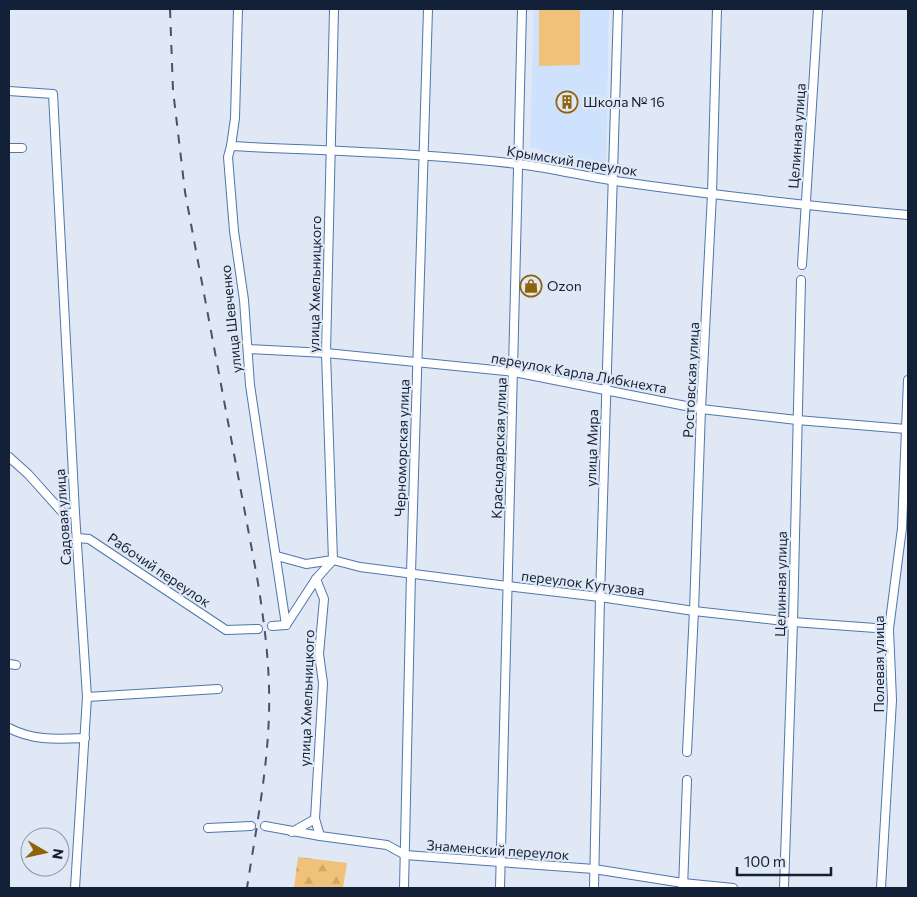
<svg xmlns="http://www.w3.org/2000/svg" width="917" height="897" font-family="Commissioner,sans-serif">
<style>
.built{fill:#cfe2fd}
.green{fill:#f0c178}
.forest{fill:url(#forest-firs)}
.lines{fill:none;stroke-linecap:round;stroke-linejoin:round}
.minor-casing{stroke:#5076ad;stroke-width:10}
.minor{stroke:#fff;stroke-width:8}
.rail{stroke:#465468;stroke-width:2;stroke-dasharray:9 9;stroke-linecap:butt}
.labels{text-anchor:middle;stroke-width:4.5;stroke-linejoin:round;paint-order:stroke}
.poi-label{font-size:14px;fill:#122138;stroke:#dfe8f4;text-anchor:start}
.street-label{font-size:14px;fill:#122138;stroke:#dfe8f4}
</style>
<defs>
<pattern id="forest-firs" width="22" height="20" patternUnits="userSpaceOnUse" patternTransform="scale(1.25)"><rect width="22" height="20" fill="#f0c178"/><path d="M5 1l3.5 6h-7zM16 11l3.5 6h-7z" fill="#cda669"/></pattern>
</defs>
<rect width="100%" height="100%" fill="#dfe8f4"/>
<path class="built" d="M534 9H609L606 171 530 147Z"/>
<path class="green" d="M539 9H580V65L539 66Z"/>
<path class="forest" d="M298 857 347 863 343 888H294Z"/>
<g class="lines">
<g class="minor-casing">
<g id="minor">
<path d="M238 9 235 118 231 146 228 157 234 231 244 300 250 385 286 625"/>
<path d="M9 91 53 94 75 513 87 697 75 888"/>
<path d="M231 146C327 151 423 153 518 164 551 168 583 176 615 181 713 195 810 206 908 215"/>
<path d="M9 148H22"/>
<path d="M802 265 818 9"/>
<path d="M248 349 326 353 514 372 701 409 797 420 906 429"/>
<path d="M9 457 28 474 63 513H75"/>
<path d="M77 538 89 539 226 630 258 629"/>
<path d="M277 556 306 564 333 560 360 567 507 586 600 597 694 611 793 622 889 629"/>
<path d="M316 579 324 599 319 654 323 683 315 819 320 836"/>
<path d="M272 626 286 625 316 579 333 560 326 353 334 9"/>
<path d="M9 664 16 665"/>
<path d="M87 697 218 689"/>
<path d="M9 728C33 741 58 739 85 738"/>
<path d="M687 752 694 611 701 409 712 194 717 9"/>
<path d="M265 826 320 836 387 845 405 855 594 869 683 883 733 888"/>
<path d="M208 828 251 826"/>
<path d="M292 832 315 819"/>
<path d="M404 888 411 573 428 9"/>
<path d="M500 888 522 9"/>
<path d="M594 888 600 597 618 9"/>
<path d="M683 888 687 780"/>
<path d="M784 888 793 622 801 280"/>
<path d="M881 888 892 700 889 629 902 528 908 380"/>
</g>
</g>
<use href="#minor" class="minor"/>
<path class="rail" d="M170 9 173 90 185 192 257 577C263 614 268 650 269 687 271 754 257 822 247 888"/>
</g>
<defs>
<g id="building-ring" transform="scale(1.125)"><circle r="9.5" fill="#dfe8f4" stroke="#8e630a" stroke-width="1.5"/><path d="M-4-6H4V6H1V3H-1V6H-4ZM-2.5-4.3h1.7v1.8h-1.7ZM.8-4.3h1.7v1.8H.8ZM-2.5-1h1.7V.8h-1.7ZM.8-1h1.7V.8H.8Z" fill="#8e630a"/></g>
<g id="shop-ring" transform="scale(1.125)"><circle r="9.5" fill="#dfe8f4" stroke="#8e630a" stroke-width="1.5"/><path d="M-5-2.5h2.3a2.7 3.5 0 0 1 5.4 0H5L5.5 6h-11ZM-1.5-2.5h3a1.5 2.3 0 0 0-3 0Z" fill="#8e630a"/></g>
</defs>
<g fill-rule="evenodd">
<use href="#building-ring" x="567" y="102"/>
<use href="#shop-ring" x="531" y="286"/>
</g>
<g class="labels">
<g class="poi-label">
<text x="583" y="107">Школа № 16</text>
<text x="547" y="291">Ozon</text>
</g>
<g class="street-label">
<text transform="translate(797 136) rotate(-86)" y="5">Целинная улица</text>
<text transform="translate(572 161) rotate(9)" y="5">Крымский переулок</text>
<text transform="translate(315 284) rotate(-89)" y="5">улица Хмельницкого</text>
<text transform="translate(231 319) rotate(-96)" y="5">улица Шевченко</text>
<text transform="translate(579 373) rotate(10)" y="5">переулок Карла Либкнехта</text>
<text transform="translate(691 380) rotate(-87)" y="5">Ростовская улица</text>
<text transform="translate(402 448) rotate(-88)" y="5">Черноморская улица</text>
<text transform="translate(499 448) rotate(-88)" y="5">Краснодарская улица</text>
<text transform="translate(592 448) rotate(-88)" y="5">улица Мира</text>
<text transform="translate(63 517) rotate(-94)" y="5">Садовая улица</text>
<text transform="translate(159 570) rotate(34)" y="5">Рабочий переулок</text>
<text transform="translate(583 583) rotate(7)" y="5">переулок Кутузова</text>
<text transform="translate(781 584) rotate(-89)" y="5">Целинная улица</text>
<text transform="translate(879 664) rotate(-90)" y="5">Полевая улица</text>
<text transform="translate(307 698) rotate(-88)" y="5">улица Хмельницкого</text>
<text transform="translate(498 850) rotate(4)" y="5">Знаменский переулок</text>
</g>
</g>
<rect width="917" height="897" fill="none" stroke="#122138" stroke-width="20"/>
<g transform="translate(45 852) rotate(99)"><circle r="24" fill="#dfe8f4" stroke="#8d98a9"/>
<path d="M0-4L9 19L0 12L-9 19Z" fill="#8e630a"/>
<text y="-8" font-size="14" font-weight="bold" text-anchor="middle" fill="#122138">N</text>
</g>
<path d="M737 867v8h94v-8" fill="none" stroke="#122138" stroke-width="2.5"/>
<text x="744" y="867" font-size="15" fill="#122138" stroke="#dfe8f4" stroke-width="4" paint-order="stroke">100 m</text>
</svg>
